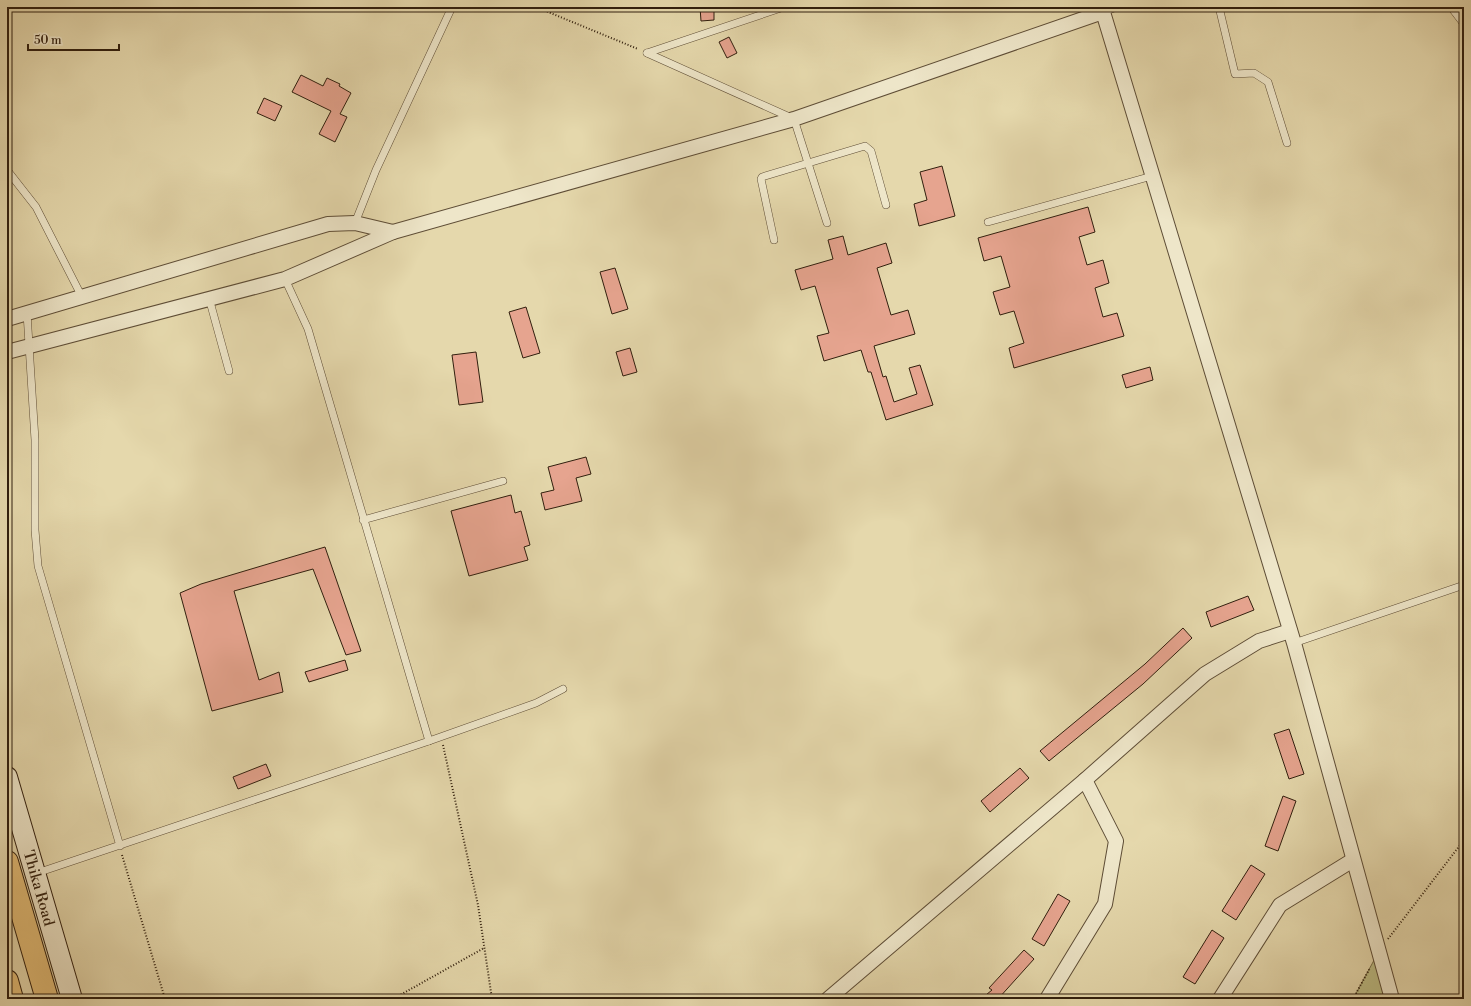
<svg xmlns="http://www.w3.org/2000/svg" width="1471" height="1006" font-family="'Libre Bodoni',serif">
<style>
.green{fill:#bcbc84;stroke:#766e49}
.building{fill:#e6a48f;stroke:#311f0e}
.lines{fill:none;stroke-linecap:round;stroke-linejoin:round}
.lane-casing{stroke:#5e4d36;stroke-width:8}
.street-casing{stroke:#5e4d36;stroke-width:16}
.secondary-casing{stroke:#311f0e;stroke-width:22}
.highway-casing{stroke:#311f0e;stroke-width:24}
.path{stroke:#311f0e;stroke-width:2;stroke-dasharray:1 2;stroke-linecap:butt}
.lane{stroke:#eee6c9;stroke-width:7}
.street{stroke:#eee6c9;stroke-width:14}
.secondary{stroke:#eee6c9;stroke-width:20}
.highway{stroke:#e2bc76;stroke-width:22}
.labels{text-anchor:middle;stroke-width:4;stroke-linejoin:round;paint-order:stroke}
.street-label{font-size:15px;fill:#311f0e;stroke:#eee6c9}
</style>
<rect width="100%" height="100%" fill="#e5d8ac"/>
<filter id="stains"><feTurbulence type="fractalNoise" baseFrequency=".005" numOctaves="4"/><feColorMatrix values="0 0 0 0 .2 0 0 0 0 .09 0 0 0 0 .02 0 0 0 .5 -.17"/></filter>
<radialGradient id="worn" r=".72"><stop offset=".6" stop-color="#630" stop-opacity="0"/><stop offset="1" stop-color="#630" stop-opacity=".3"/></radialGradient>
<path class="green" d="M1379 951 1392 999H1353Z"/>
<g class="building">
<path d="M700 7H714V20L701 21Z"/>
<path d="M729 37 737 53 727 58 719 42Z"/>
<path d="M301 75 323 86 327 78 340 84 339 86 351 93 340 114 347 117 335 142 319 134 331 111 292 92Z"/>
<path d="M264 98 282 106 275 121 257 113Z"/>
<path d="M942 166 955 216 919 226 914 204 927 200 920 172Z"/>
<path d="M1088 207 1095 232 1079 237 1087 265 1103 260 1109 283 1095 288 1103 317 1117 313 1124 336 1014 368 1009 348 1024 343 1014 311 1000 315 993 292 1010 287 1001 256 984 261 978 238Z"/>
<path d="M843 236 848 255 886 243 892 263 877 268 891 315 908 310 915 334 874 346 883 377 886 376 894 402 917 394 909 368 920 365 933 405 886 420 871 372H868L861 350 824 361 817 336 829 333 815 286 801 290 795 270 833 259 828 240Z"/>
<path d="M615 268 628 309 612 314 600 272Z"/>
<path d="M526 307 540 353 523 358 509 312Z"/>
<path d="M630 348 637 372 623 376 616 352Z"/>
<path d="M476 352 483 402 459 405 452 355Z"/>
<path d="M1150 367 1153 380 1126 388 1122 375Z"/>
<path d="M586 457 591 474 576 478 582 501 545 510 541 493 554 490 548 467Z"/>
<path d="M511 495 515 513 521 511 530 545 524 547 528 560 469 576 451 511Z"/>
<path d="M325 547 361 651 346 655 313 569 234 591 259 680 279 672 283 692 212 711 180 593 201 584Z"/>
<path d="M1248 596 1254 610 1211 627 1206 612Z"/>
<path d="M1183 628 1192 638 1143 684 1049 761 1040 751 1145 664Z"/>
<path d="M345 660 348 670 309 682 305 672Z"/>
<path d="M1289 729 1304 774 1289 779 1274 734Z"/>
<path d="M266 764 271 776 238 789 233 777Z"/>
<path d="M1020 768 1029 778 990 812 981 801Z"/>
<path d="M1283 796 1296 801 1278 851 1265 846Z"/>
<path d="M1251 865 1265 874 1236 920 1222 911Z"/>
<path d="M1058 894 1070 901 1044 946 1032 939Z"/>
<path d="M1212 930 1224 938 1195 984 1183 977Z"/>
<path d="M1024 950 1034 959 998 999H981L992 990 989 988Z"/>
</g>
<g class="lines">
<g class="lane-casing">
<g id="lane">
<path d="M1219 7 1235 74 1254 73 1268 82 1287 143"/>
<path d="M1451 7 1464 24"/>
<path d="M1103 12 1117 7"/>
<path d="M647 53 794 119 827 223"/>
<path d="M647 53 784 7"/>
<path d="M7 170 36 207 82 297"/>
<path d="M988 222 1152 176"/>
<path d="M355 223 376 170 452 7"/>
<path d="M774 240 761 179 762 177 865 146 871 151 886 205"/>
<path d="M285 279 308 329 429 741"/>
<path d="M209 298 229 371"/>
<path d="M27 313 35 440V530L38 566 120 846"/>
<path d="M363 520 503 481"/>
<path d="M1294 643 1464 585"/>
<path d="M37 873 429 741 536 703 563 689"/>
</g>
</g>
<g class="street-casing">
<g id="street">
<path d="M7 319 328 224 355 223 393 232"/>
<path d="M7 352 285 279 393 232 794 119 1103 12 1294 643 1392 999"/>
<path d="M828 999 1085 780 1205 674 1259 641 1290 631"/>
<path d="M1047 999 1105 904 1116 841 1085 780"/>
<path d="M1220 999 1280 905 1353 860"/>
</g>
</g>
<g class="secondary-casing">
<path id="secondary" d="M7 777 72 999"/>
</g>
<g class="highway-casing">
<g id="highway">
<path d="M7 862 47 999"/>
<path d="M7 981 12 999"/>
</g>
</g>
<g class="path">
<path d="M536 7 638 49"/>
<path d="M443 745 478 905 492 999"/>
<path d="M122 855 165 999"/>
<path d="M1388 939 1464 840"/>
<path d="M393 999 484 948"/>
<path d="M1353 999 1370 968"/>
</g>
<use href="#lane" class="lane"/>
<use href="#street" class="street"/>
<use href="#secondary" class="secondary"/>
<use href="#highway" class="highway"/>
</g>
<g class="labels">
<g class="street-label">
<text transform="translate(39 888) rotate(74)" y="5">Thika Road</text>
</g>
</g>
<rect width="1471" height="1006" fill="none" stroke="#e5d8ac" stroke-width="24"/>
<rect x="8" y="8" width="1455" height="990" fill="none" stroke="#311f0e" stroke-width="2"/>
<rect x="12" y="12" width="1447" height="982" fill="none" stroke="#311f0e"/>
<path d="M28 44v6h91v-6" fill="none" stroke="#311f0e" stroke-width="2"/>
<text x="34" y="44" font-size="12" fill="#311f0e" stroke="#eee6c9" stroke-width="3" paint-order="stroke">50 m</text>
<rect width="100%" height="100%" filter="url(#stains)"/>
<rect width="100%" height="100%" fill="url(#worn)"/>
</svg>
